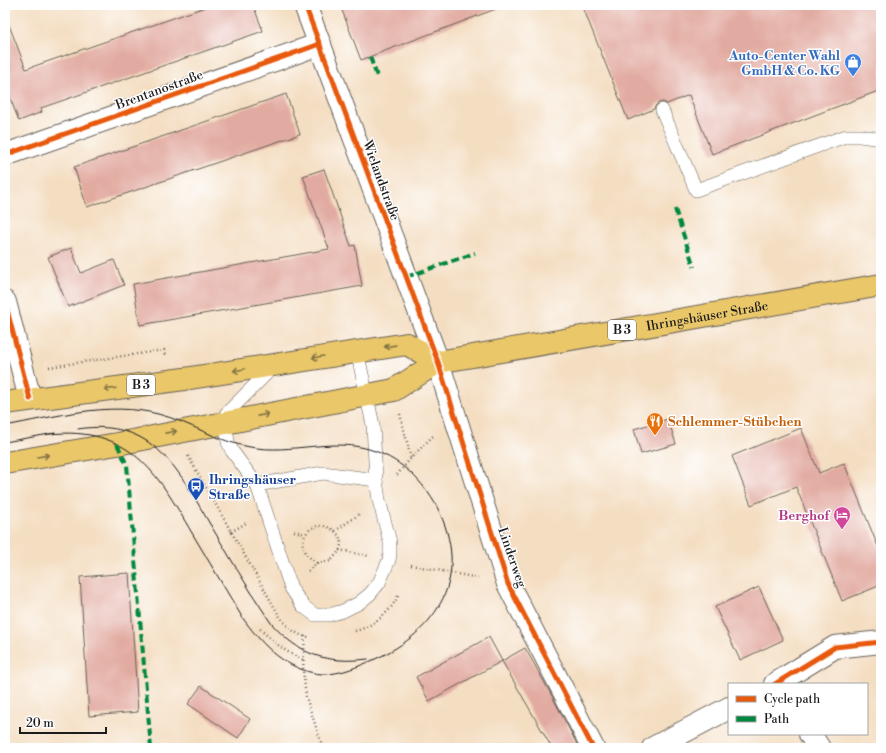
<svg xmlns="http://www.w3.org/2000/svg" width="886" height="753" font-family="'Libre Bodoni',serif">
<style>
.building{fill:#e2aba1}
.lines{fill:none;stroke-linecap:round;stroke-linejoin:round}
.service-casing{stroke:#686056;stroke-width:14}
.minor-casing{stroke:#686056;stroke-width:24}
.primary-casing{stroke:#686056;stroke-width:24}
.path{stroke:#686056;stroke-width:2.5;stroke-dasharray:1 3;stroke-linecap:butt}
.service{stroke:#fff;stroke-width:13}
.minor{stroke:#fff;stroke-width:22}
.primary{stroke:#eac769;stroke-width:22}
.tram{stroke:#1c1c1c;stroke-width:1}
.quiet{stroke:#00873e;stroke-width:4;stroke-dasharray:8 4;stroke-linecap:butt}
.cycleway-casing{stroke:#fff;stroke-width:8}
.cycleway{stroke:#e8590c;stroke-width:5}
.oneway{stroke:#837242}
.labels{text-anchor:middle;stroke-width:3;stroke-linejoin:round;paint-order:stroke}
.shield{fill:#fff;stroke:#606060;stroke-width:1}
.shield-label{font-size:12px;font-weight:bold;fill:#1c1c1c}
.shop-label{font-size:13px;font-weight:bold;fill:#366cbe;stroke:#fff;text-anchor:end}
.street-label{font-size:13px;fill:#1c1c1c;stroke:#fff}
.food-label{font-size:13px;font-weight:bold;fill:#c56008;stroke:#fff;text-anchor:start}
.transit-label{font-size:13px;font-weight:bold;fill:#164399;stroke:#fff;text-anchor:start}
.hotel-label{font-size:13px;font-weight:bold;fill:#b23c85;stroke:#fff;text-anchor:end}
</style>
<rect width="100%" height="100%" fill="#fff"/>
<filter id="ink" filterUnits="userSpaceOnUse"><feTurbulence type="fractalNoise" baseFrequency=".025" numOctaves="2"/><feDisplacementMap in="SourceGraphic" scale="8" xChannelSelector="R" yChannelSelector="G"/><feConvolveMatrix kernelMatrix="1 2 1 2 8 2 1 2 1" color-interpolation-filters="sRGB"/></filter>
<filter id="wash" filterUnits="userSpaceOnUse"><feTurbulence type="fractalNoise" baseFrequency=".012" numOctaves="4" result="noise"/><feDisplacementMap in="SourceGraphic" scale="16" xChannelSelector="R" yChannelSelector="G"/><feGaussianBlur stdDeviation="0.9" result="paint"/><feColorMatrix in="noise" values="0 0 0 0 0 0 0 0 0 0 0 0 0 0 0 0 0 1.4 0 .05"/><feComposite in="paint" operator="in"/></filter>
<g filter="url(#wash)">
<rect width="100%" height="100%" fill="#f4dec2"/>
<g id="blocks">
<g class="building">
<path d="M211 5H253L263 31 41 108 42 112 19 121 5 85V20H7L26 69Z"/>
<path d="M340 5H501V7L361 60Z"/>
<path d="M582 5H881V90L712 154 689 95 667 104 663 102 659 103 656 105 654 109 628 120Z"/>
<path d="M286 94 300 134 87 207 74 167Z"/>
<path d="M324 169 351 246 355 245 362 286 140 325 133 284 329 249 303 176Z"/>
<path d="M71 248 81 273 114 260 124 285 68 307 48 257Z"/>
<path d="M668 419 676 444 641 454 634 429Z"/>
<path d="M801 428 819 473 844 463 881 554V585L842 601 796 487 751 505 732 456Z"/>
<path d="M129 573 138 712 89 716 80 577Z"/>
<path d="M759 587 783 640 740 660 715 607Z"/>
<path d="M489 637 502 661 429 701 416 677Z"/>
<path d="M525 648 551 694 579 748H552L502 661Z"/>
<path d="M201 686 250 719 238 738 188 704Z"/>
</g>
</g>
</g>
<g filter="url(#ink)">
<use href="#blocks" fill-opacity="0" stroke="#686056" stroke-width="1"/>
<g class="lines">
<g class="service-casing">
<g id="service">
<path d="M662 110 696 190 846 136H860L881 139"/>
<path d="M274 366 226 414 225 422 228 442 232 451 257 485 291 588 303 606 315 615H329L343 611 359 603 370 594 379 583 389 560 390 554V542L379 500 376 480 373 425 357 351"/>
<path d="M257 485 323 473 376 480"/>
</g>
</g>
<g class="minor-casing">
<g id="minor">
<path d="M305 5 438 362 508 584 593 748"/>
<path d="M5 155 320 44"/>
<path d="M5 302 30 399"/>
<path d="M775 684 835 647 881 642"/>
<path d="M810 734 819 748"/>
<path d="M653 748 729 708"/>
</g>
</g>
<g class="primary-casing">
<g id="primary">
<path d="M5 403 184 379 407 344 438 362"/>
<path id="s1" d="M5 463 117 444 394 390 438 362 881 285"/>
</g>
</g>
<g class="path">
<path d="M49 367 164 350 165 355"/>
<path d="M400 414 411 458"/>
<path d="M188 456 280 617C287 626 296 636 309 637"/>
<path d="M397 475 411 458 433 436"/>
<path d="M294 531 305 534"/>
<path d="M335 531 361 513"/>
<path d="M231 532 246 523"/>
<path d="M339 550 369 556"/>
<path d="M411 565 478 578"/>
<path d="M308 571 317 563 331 561C333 558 337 554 339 551 350 530 311 512 303 541 301 552 309 557 317 563"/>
<path d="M260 629C274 642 286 653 304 660"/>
<path d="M355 631C372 627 390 613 398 596"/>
<path d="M305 636 303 670 306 697 323 748"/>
</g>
<use href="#service" class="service"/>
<use href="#minor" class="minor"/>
<use href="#primary" class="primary"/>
<g class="tram">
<path d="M5 426C54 417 108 401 158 414 190 422 218 442 250 447 292 455 334 436 375 451 402 461 423 481 437 507 472 576 439 631 373 660 355 668 334 677 314 673 281 666 260 642 242 617 225 589 209 561 192 533 156 471 130 426 49 434"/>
<path d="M78 429C103 425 127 428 148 442 175 460 191 492 207 519 228 554 248 589 271 623 299 655 326 664 368 659"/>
<path d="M5 442 55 433"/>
</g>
<g class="quiet">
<path d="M370 57 378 79"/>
<path d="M675 209 694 267"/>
<path d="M406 277 475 253"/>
<path d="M117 444 127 465 151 748"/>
</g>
<g class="cycleway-casing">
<g id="cycleway">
<path d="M305 5 438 362 508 584 593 748"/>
<path d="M5 155 320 44"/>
<path d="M5 302 30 399"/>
<path d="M775 684 835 647 881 642"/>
</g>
</g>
<use href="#cycleway" class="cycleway"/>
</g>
<defs><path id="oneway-shaft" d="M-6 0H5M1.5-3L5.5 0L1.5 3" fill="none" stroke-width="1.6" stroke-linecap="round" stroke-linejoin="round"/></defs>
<g class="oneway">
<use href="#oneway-shaft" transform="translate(390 346) rotate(172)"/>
<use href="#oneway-shaft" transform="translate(318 357) rotate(171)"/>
<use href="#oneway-shaft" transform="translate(239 370) rotate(171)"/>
<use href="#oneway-shaft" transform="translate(110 389) rotate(173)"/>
<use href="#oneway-shaft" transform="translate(263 415) rotate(-11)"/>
<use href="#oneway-shaft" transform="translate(171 432) rotate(-11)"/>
<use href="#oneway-shaft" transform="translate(43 456) rotate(-10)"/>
</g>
</g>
<defs>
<g id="shop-pin" transform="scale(0.9)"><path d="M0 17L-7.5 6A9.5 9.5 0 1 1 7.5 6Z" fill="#3f7fe0" stroke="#fff"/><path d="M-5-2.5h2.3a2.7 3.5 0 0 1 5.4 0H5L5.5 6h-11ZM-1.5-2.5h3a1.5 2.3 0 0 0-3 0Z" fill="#fff"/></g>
<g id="restaurant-pin" transform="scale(0.9)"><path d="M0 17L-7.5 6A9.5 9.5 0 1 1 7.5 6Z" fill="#e8710a" stroke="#fff"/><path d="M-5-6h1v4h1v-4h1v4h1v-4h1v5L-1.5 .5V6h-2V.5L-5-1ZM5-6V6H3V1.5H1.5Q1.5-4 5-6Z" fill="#fff"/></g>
<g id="bus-pin" transform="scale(0.9)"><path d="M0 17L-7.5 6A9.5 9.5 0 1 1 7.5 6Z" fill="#1a4fb4" stroke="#fff"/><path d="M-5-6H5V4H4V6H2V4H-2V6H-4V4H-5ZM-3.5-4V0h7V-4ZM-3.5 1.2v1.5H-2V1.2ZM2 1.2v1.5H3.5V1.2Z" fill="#fff"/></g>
<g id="hotel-pin" transform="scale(0.9)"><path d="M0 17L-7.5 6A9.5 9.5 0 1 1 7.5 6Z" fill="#d1479c" stroke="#fff"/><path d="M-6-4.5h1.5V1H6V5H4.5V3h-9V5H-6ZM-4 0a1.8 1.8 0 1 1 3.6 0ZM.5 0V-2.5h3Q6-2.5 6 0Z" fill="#fff"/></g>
</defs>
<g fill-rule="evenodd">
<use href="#shop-pin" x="853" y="62"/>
<use href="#restaurant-pin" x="655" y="421"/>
<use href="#bus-pin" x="196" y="486"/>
<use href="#hotel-pin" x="842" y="515"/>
</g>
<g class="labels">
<g class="shield">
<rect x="608" y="320" width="28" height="20" rx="3"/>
<rect x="127" y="375" width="28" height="20" rx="3"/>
</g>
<g class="shield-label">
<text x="622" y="334">B 3</text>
<text x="141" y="389">B 3</text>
</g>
<g class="shop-label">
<text x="840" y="60">Auto-Center Wahl<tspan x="840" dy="15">GmbH &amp; Co. KG</tspan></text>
</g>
<g class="street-label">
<text transform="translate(159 89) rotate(-20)" y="5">Brentanostraße</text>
<text transform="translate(382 180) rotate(70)" y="5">Wielandstraße</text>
<text dy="5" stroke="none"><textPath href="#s1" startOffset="721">Ihringshäuser Straße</textPath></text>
<text transform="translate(513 557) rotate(71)" y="5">Linderweg</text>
</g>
<g class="food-label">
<text x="668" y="426">Schlemmer-Stübchen</text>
</g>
<g class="transit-label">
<text x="209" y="484">Ihringshäuser<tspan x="209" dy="15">Straße</tspan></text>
</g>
<g class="hotel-label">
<text x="829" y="520">Berghof</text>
</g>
</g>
<rect width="886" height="753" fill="none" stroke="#fff" stroke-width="20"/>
<rect x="728" y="683" width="140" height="52" fill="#ffffff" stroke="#a4a4a4"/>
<rect x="736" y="696" width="20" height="6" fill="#e8590c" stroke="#a4a4a4"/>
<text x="764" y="703" font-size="12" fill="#1c1c1c">Cycle path</text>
<rect x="736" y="716" width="20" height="6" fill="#00873e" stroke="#a4a4a4"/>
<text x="764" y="723" font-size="12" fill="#1c1c1c">Path</text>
<path d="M20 727v6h86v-6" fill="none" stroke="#1c1c1c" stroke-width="2"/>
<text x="26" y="727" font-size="12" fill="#1c1c1c" stroke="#ffffff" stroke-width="3" paint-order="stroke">20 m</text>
</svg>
